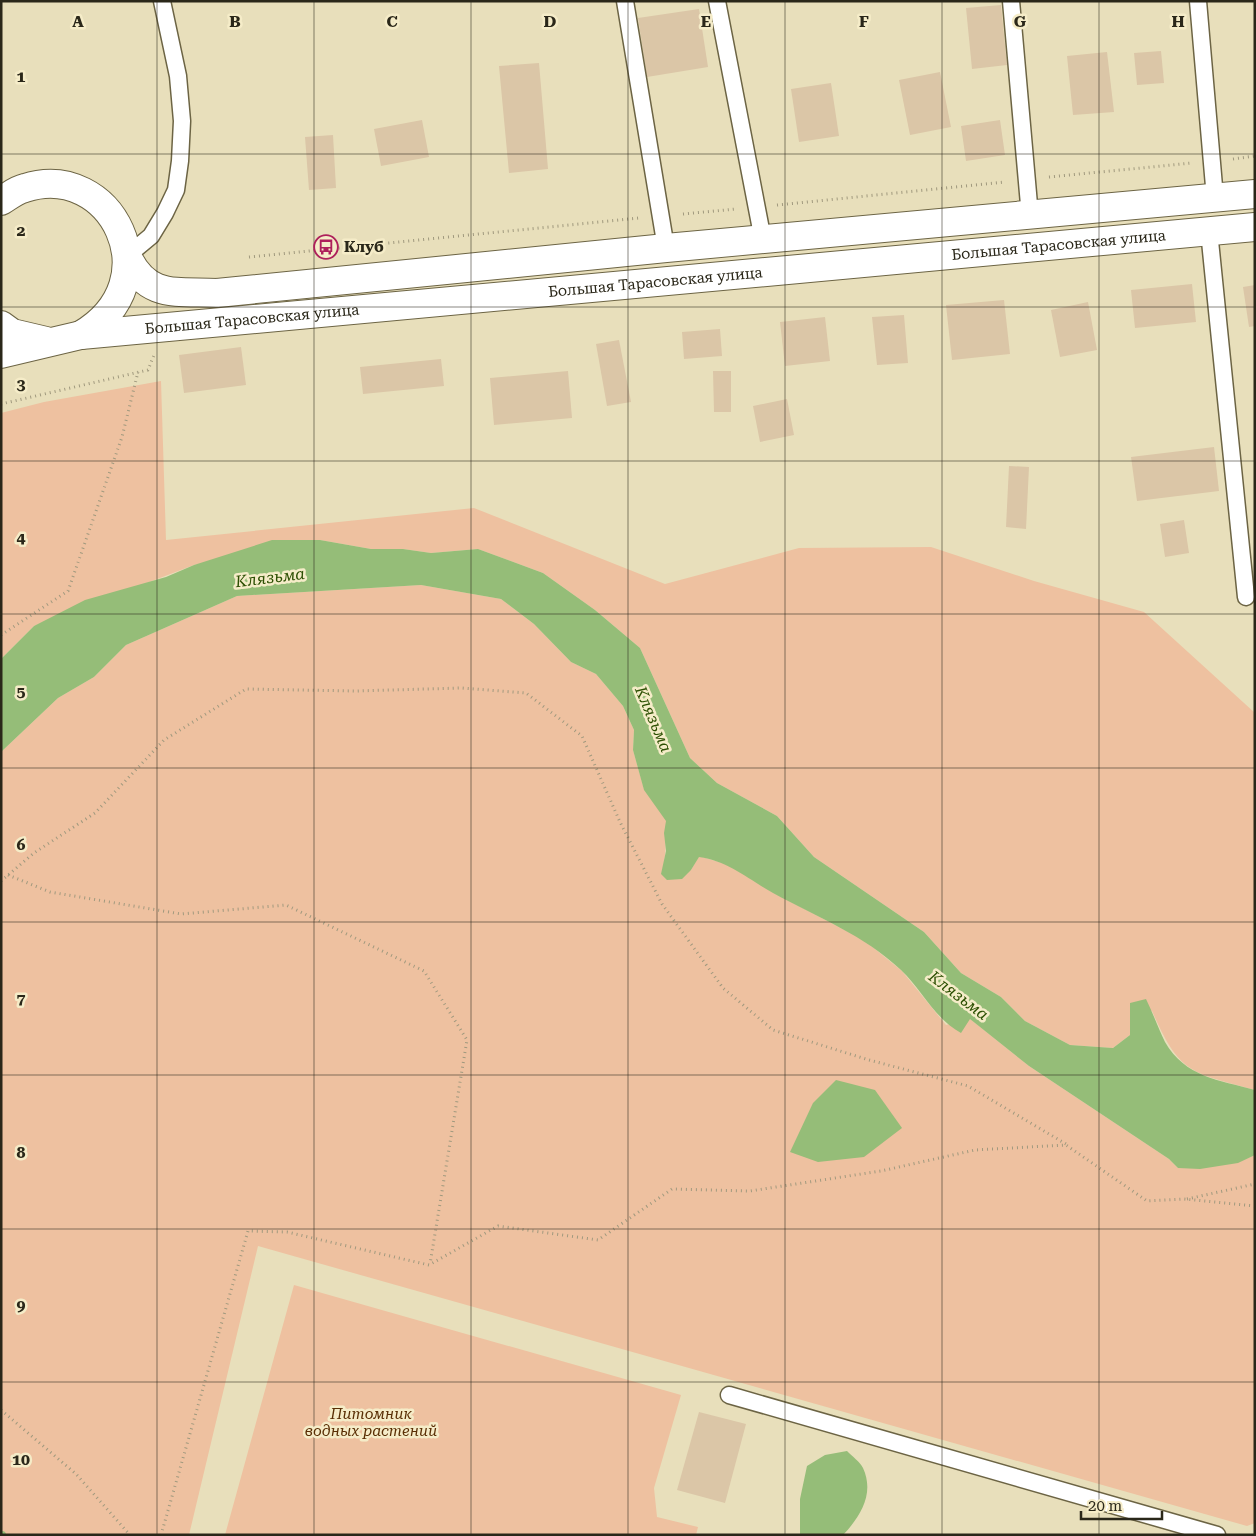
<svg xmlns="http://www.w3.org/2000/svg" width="1256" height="1536" font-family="'Roboto Serif',serif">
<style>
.green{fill:#eec1a0}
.water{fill:#95bd78}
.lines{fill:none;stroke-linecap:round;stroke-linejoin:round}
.stream{stroke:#95bd78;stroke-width:8}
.building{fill:#dbc6a7}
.lane-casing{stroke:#6c6444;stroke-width:19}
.secondary-casing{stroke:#6c6444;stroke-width:30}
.path{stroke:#a0997e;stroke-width:3;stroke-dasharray:1 4;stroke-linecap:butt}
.lane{stroke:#fff;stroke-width:16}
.secondary{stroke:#fff;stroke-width:28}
.grid{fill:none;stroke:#2a2719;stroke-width:1;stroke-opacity:0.55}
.labels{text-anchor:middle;stroke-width:5;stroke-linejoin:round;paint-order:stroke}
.street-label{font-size:15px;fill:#2a2719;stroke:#f5ecc8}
.poi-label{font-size:15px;font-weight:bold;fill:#2a2719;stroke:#f5ecc8;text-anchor:start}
.park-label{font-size:15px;font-style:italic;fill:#592e04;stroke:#f5ecc8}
.water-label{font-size:16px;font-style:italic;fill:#2c4f02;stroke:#f5ecc8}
.grid-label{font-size:16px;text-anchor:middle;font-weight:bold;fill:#2a2719;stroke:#f5ecc8;stroke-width:5;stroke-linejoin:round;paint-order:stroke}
</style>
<rect width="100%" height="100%" fill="#e8dfbb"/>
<g class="green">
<path d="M161 381 166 540 474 508 665 584 799 548 931 547 1034 581 1144 612 1255 713V1090C1191 1072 1180 1075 1152 1011L1130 1003V1035L1113 1048 1070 1045 1025 1021 1001 997 961 973 924 932 814 857 777 816 717 783 690 758 640 648 595 610 543 573 478 549 431 553 403 549H371L320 540 194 565 34 626 1 659V413L44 402Z"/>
<path d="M421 585 501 599 534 624 571 662 596 674 623 706 634 730 633 750 644 789 667 821C664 835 667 848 664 862L691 870 699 856 729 865 772 892 864 940 902 971 946 1025 969 1018 1029 1066 1169 1159 1178 1168C1208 1166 1225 1168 1255 1155V1523L1247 1526 258 1246 189 1535H1V752L58 698 94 677 126 645 237 596Z"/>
<path d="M294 1285 681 1395 654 1488 657 1517 698 1527 696 1535H225Z"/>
</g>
<g class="water">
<path d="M272 540H320L371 549H403L431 553 478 549 543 573 595 610 640 648 690 758 717 783 777 816 814 857 924 932 961 973 1001 997 1025 1021 1070 1045 1113 1048 1130 1035V1003L1146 999C1153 1013 1158 1028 1165 1042 1185 1077 1219 1080 1255 1090V1155L1238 1163 1200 1169 1178 1168 1169 1159 1029 1066 970 1019 961 1033C934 1018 922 990 901 970 864 935 817 917 773 893 748 879 728 861 699 857L691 870 682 879 667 880 661 874 666 851 664 833 666 821 644 790 633 750 634 730 623 706 596 674 571 662 534 624 501 599 421 585 237 596 126 645 94 677 58 698 1 752V659L34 626 85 600 166 577 194 565Z"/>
<path d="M836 1080 875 1090 902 1128 864 1157 818 1162 790 1152 813 1103Z"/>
<path d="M847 1451C852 1456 860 1462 863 1468 875 1494 860 1517 843 1535H800V1499L807 1466 825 1455Z"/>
</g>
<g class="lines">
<path class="stream" d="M1 1535H2"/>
</g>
<g class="building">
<path d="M1001 5 1007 65 972 69 966 8Z"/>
<path d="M699 9 708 67 647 77 638 18Z"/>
<path d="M1161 51 1164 83 1137 85 1134 53Z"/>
<path d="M1107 52 1114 112 1073 115 1067 56Z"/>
<path d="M539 63 548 169 509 173 499 66Z"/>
<path d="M940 72 951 127 910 135 899 80Z"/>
<path d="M831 83 839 136 799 142 791 89Z"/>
<path d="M422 120 429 157 381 166 374 129Z"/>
<path d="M1000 120 1005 155 966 161 961 126Z"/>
<path d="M333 135 336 188 309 190 305 137Z"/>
<path d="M1192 284 1196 322 1135 328 1131 290Z"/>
<path d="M1255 285V326L1249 327 1243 287Z"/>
<path d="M1004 300 1010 354 952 360 946 305Z"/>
<path d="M1088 302 1097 350 1060 357 1051 310Z"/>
<path d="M904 315 908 363 877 365 872 317Z"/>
<path d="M825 317 830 361 785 366 780 322Z"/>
<path d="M720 329 722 356 684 359 682 332Z"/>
<path d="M619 340 631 402 607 406 596 344Z"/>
<path d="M241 347 246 385 184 393 179 355Z"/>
<path d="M441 359 444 386 363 394 360 367Z"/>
<path d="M568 371 572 418 494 425 490 378Z"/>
<path d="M713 371H731V412H714Z"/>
<path d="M787 399 794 435 760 442 753 406Z"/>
<path d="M1214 447 1219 491 1137 501 1131 457Z"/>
<path d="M1009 466 1029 467 1026 529 1006 527Z"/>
<path d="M1184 520 1189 553 1165 557 1160 524Z"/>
<path d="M699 1412 746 1424 725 1503 677 1490Z"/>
</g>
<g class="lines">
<g class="lane-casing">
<g id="lane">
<path d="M625 1 666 248"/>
<path d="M717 1 763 240"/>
<path d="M1011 1 1030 216"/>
<path d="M1198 1 1215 198"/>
<path d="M1209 231 1246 597"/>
<path d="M127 256 151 236 165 213 176 190 180 161 182 121 178 76 162 1"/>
<path d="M729 1395 1217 1535"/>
</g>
</g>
<g class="secondary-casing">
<g id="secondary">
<path d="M1 201C9 196 16 190 25 188 111 160 173 281 81 335"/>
<path d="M127 256C147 299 176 291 217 293L666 248 1255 194"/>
<path d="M1 325 12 333 46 341"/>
<path id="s1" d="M1 354 81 335 1255 227"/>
</g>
</g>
<g class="path">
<path d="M1233 159 1255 156"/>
<path d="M1049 177 1192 163"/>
<path d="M777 205 1005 182"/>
<path d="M683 214 736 209"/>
<path d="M249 257 639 218"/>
<path d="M1 404 148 370 154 355"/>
<path d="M1 635 68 591 122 437 138 372"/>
<path d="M8 875 50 892 181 914 286 905 424 971 467 1040 430 1264"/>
<path d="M1 881 34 853 95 813 164 740 246 689 355 691 462 688 526 693 582 736 620 822 662 904 723 988 773 1030 869 1060 968 1086 1066 1144"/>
<path d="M1187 1199 1255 1184"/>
<path d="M1 1410 76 1474 130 1535"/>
<path d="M161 1535 248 1231 287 1232 429 1265 498 1226 598 1240 672 1189 750 1191 881 1171 975 1150 1066 1145 1147 1201 1184 1199 1255 1206"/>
</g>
<use href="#lane" class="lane"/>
<use href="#secondary" class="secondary"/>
</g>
<path class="grid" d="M157 1V1535M314 1V1535M471 1V1535M628 1V1535M785 1V1535M942 1V1535M1099 1V1535M1 154H1255M1 307H1255M1 461H1255M1 614H1255M1 768H1255M1 922H1255M1 1075H1255M1 1229H1255M1 1382H1255"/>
<defs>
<g id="bus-ring" transform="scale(1.25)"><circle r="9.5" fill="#f5ecc8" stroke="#ae205b" stroke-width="1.5"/><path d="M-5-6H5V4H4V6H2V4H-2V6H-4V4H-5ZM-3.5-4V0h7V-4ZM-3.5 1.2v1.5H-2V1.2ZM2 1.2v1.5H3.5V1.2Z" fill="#ae205b"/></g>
</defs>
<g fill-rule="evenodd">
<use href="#bus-ring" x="326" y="247"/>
</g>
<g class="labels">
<g class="street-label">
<text dy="5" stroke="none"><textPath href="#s1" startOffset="1064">Большая Тарасовская улица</textPath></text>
<text dy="5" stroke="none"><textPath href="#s1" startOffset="659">Большая Тарасовская улица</textPath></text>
<text dy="5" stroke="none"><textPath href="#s1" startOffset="254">Большая Тарасовская улица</textPath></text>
</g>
<g class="poi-label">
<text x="344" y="252">Клуб</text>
</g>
<g class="park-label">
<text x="371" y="1419">Питомник<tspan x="371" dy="17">водных растений</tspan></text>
</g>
<g class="water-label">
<text transform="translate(270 577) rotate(-7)" y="6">Клязьма</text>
<text transform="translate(654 719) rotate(67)" y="6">Клязьма</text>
<text transform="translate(959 995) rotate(37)" y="6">Клязьма</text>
</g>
</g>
<g class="grid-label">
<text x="78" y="27">A</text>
<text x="235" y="27">B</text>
<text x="392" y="27">C</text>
<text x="550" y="27">D</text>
<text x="706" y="27">E</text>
<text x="864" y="27">F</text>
<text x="1020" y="27">G</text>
<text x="1178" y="27">H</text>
<text x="21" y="82">1</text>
<text x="21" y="236">2</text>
<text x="21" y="390">3</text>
<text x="21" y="543">4</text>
<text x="21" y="697">5</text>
<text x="21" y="850">6</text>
<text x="21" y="1004">7</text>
<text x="21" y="1158">8</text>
<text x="21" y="1311">9</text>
<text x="21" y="1465">10</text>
</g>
<rect width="1256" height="1536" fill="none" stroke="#2a2719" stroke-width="5"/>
<path d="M1081 1511v8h81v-8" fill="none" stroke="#2a2719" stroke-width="2.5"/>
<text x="1088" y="1511" font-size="15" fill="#2a2719" stroke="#f5ecc8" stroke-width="4" paint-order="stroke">20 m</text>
</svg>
